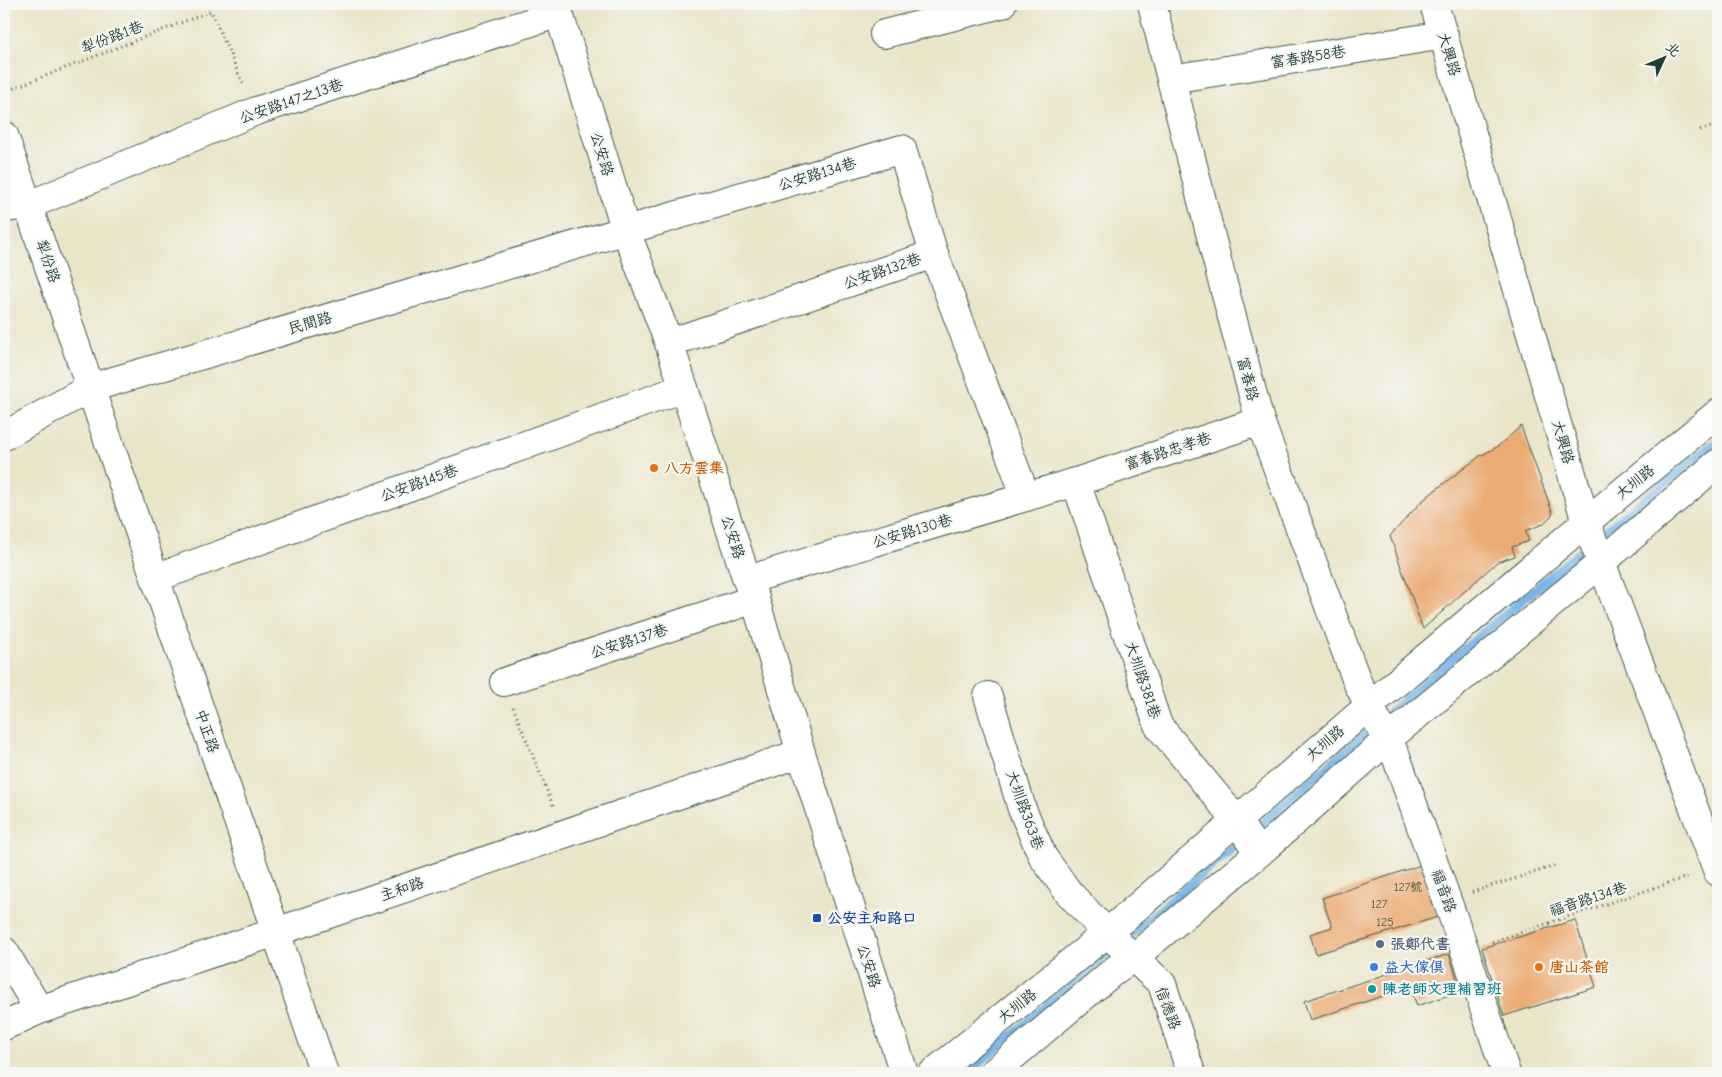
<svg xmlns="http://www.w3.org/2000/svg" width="1722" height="1077" font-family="'Comic Neue','LXGW WenKai TC',sans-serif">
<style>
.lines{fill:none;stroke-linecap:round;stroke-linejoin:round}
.stream{stroke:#75b5e9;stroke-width:9}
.building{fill:#ebab73}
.minor-casing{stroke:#3d564a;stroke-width:30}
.major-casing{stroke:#3d564a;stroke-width:30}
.path{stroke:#3d564a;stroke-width:3;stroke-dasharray:1 4;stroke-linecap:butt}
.minor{stroke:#fff;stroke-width:28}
.major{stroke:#fff;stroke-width:28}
.food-dot{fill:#e8710a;stroke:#f6f6f2;stroke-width:2}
.transit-dot{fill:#1a4fb4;stroke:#f6f6f2;stroke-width:2}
.service-dot{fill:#5c6f8a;stroke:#f6f6f2;stroke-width:2}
.shop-dot{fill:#3f7fe0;stroke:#f6f6f2;stroke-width:2}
.culture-dot{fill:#0f9aa8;stroke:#f6f6f2;stroke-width:2}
.labels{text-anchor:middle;stroke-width:4.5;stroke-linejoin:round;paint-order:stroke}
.number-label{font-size:12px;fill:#525844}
.street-label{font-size:15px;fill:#1f3d34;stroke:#f6f6f2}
.food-label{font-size:15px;font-weight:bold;fill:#c56008;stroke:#f6f6f2;text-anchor:start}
.transit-label{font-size:15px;font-weight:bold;fill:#164399;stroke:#f6f6f2;text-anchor:start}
.service-label{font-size:15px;font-weight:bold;fill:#4e5e75;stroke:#f6f6f2;text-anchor:start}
.shop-label{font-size:15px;font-weight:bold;fill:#366cbe;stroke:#f6f6f2;text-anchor:start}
.culture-label{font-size:15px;font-weight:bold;fill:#0d838f;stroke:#f6f6f2;text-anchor:start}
</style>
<rect width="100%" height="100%" fill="#f6f6f2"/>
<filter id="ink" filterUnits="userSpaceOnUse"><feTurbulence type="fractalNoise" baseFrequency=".02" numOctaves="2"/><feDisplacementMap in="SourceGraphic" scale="10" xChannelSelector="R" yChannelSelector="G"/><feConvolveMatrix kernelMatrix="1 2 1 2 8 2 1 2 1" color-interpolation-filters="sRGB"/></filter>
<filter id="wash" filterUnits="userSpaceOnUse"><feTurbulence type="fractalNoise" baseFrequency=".0096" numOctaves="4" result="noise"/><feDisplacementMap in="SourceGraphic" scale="20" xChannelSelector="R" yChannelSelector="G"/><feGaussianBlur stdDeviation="1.12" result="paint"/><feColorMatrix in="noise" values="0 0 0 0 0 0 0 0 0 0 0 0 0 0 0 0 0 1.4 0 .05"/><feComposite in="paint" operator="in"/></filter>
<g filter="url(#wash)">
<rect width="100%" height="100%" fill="#eae5c9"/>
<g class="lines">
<path class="stream" d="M967 1073C1078 980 1188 887 1298 792 1436 673 1574 553 1718 441"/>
</g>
<g id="blocks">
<g class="building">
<path d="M1521 426 1553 514 1543 524 1525 531 1529 541 1512 547 1515 556 1497 562 1423 629 1390 536 1420 503 1434 491 1480 456 1497 447Z"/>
<path d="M1421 865 1438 917 1316 954 1310 934 1332 927 1322 898Z"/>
<path d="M1575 920 1596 987 1504 1016 1482 948Z"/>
<path d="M1449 954 1461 991 1417 1006 1410 987 1310 1020 1304 1001Z"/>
</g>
</g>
</g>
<g filter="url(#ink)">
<use href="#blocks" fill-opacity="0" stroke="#3d564a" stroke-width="1"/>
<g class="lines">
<g class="minor-casing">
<g id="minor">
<path d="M1152 4 1222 280 1260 421 1358 684 1396 756 1465 951 1506 1073"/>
<path d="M1434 4 1586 522 1718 872"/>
<path d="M884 34 1002 4"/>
<path d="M1171 79 1444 35"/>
<path d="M4 135 324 1073"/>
<path d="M4 208 29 205 256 111 559 13"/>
<path d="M669 343 934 254 1026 497"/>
<path d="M4 436 90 388 902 149 934 254"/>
<path d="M1076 482 1158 725 1236 820 1259 853"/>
<path d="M155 578 684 388"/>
<path d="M747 580 1076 482 1260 421"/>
<path d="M504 682 755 599"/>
<path d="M988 696 1022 809 1043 857 1069 893 1107 933 1162 984 1191 1073"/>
<path d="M4 951 39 1010"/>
<path d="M4 1026 39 1010 276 932 801 753"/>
<path d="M933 1073 1107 933 1370 705 1586 522 1718 413"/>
<path d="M993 1073 1115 970 1133 958 1259 853 1388 739 1601 563 1718 463"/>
</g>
</g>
<g class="major-casing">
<path id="major" d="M556 4 626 231 669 343 747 580 755 599 801 753 904 1073"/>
</g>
<g class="path">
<path d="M4 92 211 11 244 86"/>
<path d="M1700 130 1718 125"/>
<path d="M513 707 554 808"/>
<path d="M1472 892 1555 866"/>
<path d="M1492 942 1690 876"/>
</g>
<use href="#minor" class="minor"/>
<use href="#major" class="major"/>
</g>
</g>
<g class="food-dot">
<circle cx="654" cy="468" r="5"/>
<circle cx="1539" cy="967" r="5"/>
</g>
<rect class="transit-dot" x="812" y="913" width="10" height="10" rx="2.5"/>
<circle class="service-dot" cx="1380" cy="944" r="5"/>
<circle class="shop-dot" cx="1374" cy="967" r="5"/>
<circle class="culture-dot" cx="1372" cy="989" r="5"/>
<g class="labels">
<g class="number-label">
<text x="1408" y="891">127號</text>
<text x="1379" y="908">127</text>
<text x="1385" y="926">125</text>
</g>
<g class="street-label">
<text transform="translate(112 37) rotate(-21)" y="5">犁份路1巷</text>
<text transform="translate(1449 54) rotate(73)" y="5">大興路</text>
<text transform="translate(1308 57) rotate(-9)" y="5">富春路58巷</text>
<text transform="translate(291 101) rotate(-19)" y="5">公安路147之13巷</text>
<text transform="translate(602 154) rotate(73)" y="5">公安路</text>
<text transform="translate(817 174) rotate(-17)" y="5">公安路134巷</text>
<text transform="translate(48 261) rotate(71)" y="5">犁份路</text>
<text transform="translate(882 271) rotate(-19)" y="5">公安路132巷</text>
<text transform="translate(310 323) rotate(-16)" y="5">民間路</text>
<text transform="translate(1248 379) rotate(75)" y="5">富春路</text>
<text transform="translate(1563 442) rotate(74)" y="5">大興路</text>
<text transform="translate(1168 451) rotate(-18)" y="5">富春路忠孝巷</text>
<text transform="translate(1635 482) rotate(-39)" y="5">大圳路</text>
<text transform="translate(419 483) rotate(-20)" y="5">公安路145巷</text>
<text transform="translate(912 531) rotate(-17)" y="5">公安路130巷</text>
<text transform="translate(733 537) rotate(72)" y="5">公安路</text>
<text transform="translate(629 641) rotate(-18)" y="5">公安路137巷</text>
<text transform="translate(1143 680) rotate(71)" y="5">大圳路381巷</text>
<text transform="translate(207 731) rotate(71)" y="5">中正路</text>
<text transform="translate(1325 743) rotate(-41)" y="5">大圳路</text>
<text transform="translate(1025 810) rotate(70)" y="5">大圳路363巷</text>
<text transform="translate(402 889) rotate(-19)" y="5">主和路</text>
<text transform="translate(1444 891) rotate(70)" y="5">福音路</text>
<text transform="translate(1588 899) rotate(-18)" y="5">福音路134巷</text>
<text transform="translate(869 966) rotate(72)" y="5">公安路</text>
<text transform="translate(1017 1006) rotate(-39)" y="5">大圳路</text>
<text transform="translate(1168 1008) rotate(69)" y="5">信德路</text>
</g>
<g class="food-label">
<text x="664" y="473">八方雲集</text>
<text x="1549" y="972">唐山茶館</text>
</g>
<g class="transit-label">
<text x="827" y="923">公安主和路口</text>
</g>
<g class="service-label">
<text x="1390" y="949">張鄭代書</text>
</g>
<g class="shop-label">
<text x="1384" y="972">益大傢俱</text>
</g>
<g class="culture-label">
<text x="1382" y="994">陳老師文理補習班</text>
</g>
</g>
<rect width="1722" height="1077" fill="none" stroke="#f6f6f2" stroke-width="20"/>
<g transform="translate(1664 58) rotate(46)" stroke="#f6f6f2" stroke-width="4" paint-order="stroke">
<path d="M0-4L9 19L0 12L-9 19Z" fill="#1f3d34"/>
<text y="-8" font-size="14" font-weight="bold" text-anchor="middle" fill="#1f3d34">北</text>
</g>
</svg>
